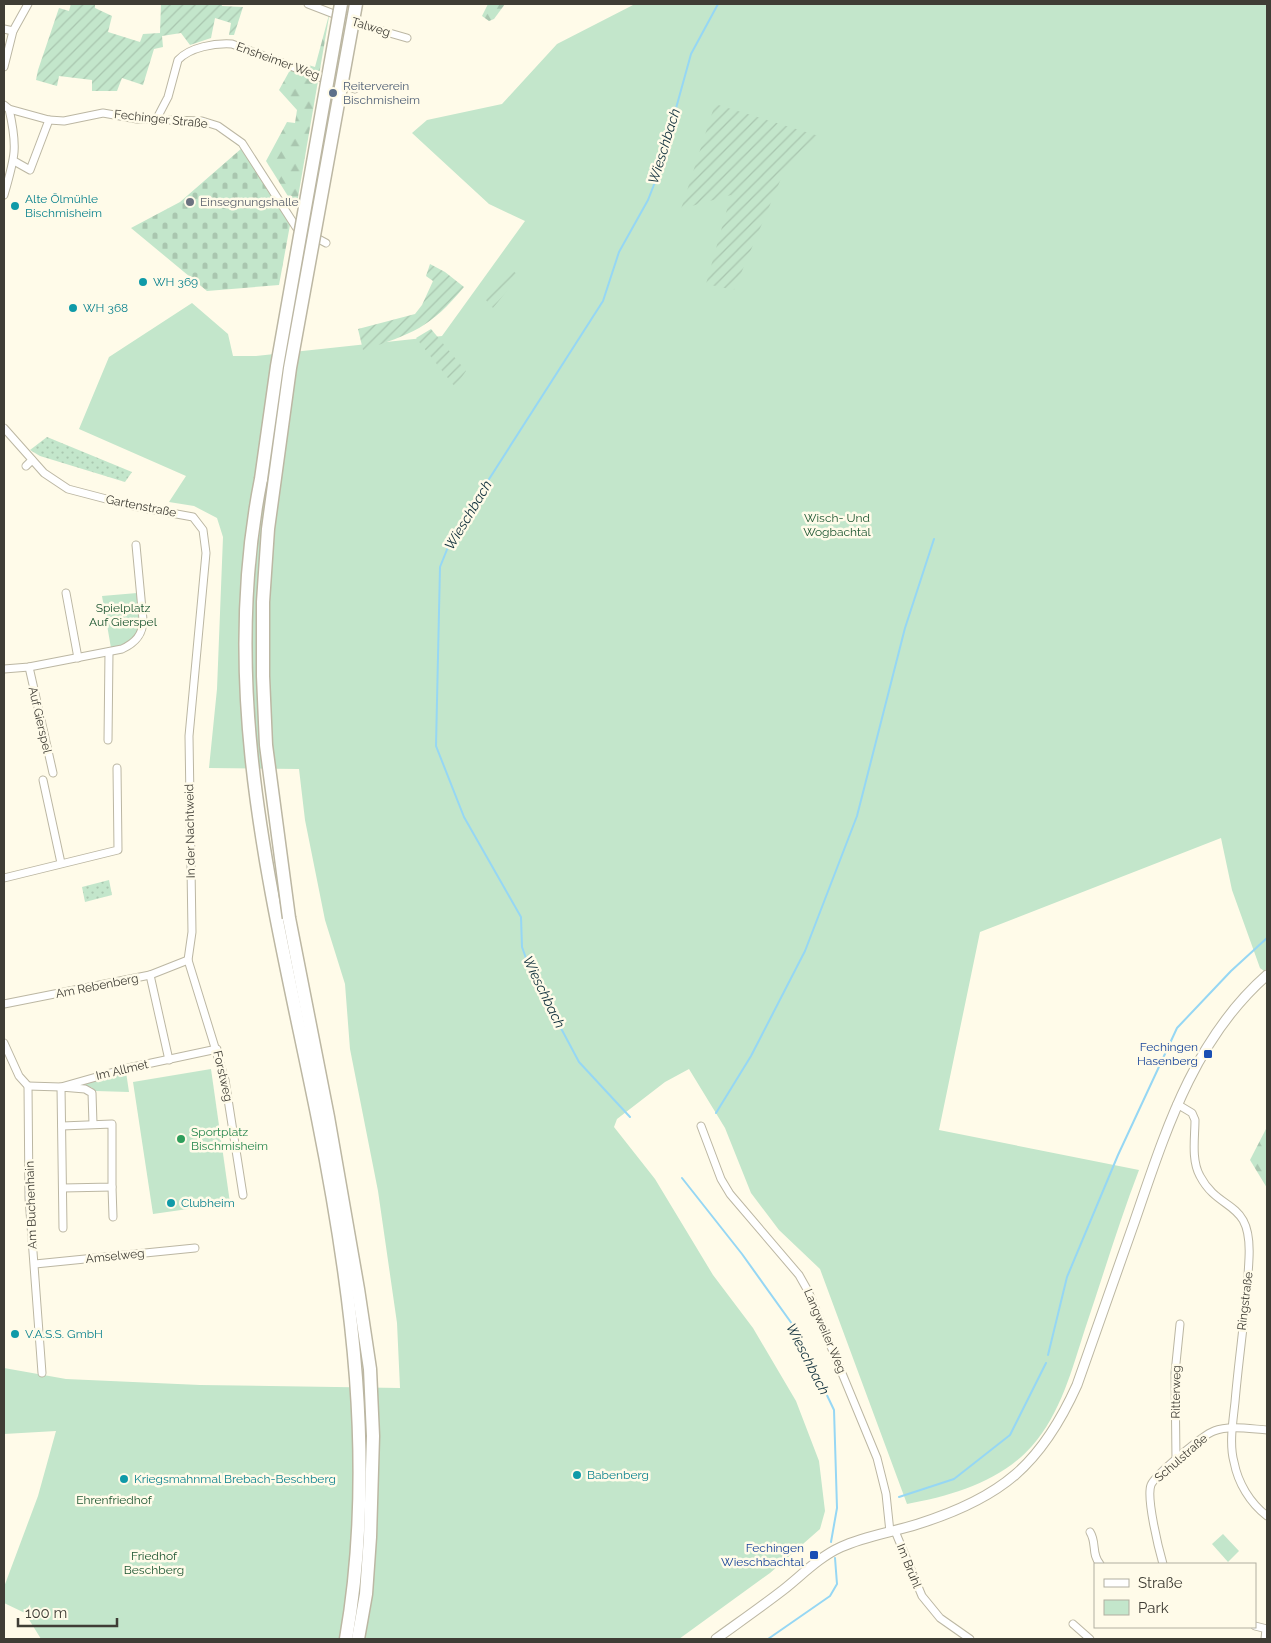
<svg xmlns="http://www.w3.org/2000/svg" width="1271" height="1643" font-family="Raleway,sans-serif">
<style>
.grass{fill:url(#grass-dots)}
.forest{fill:url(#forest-firs)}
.cemetery{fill:url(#cemetery-stones)}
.park{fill:#c3e6cb}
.garden{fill:url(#garden-furrows)}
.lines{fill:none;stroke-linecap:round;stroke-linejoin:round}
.stream{stroke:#96d7f4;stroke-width:2}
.minor-casing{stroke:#bcb7a3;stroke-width:9}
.secondary-casing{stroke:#bcb7a3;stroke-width:11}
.motorway-casing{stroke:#bcb7a3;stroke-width:15}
.minor{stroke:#fff;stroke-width:7}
.secondary{stroke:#fff;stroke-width:9}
.motorway{stroke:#fff;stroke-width:12}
.motorway-bridge-casing{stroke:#bcb7a3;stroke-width:15;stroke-linecap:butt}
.motorway-bridge{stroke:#fff;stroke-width:12}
.service-dot{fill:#5c6f8a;stroke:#fffbe9;stroke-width:2}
.worship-dot{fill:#6b7280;stroke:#fffbe9;stroke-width:2}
.culture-dot{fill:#0f9aa8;stroke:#fffbe9;stroke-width:2}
.transit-dot{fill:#1a4fb4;stroke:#fffbe9;stroke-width:2}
.leisure-dot{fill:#2e9e5b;stroke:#fffbe9;stroke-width:2}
.labels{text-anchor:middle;stroke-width:5;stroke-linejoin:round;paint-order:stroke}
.street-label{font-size:12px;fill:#3f3d35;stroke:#fffbe9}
.service-label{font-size:12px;fill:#4e5e75;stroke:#fffbe9;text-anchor:start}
.culture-label{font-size:12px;fill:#0d838f;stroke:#fffbe9;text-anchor:start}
.worship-label{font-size:12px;fill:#5b616d;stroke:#fffbe9;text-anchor:start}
.park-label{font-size:12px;fill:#1c5530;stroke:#fffbe9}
.transit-label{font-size:12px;fill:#164399;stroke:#fffbe9;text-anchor:end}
.leisure-label{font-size:12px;fill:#27864d;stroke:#fffbe9;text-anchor:start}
.water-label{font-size:14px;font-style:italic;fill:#12313d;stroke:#fffbe9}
</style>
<defs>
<pattern id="grass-dots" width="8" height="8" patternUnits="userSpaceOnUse" patternTransform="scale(1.25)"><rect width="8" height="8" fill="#c3e6cb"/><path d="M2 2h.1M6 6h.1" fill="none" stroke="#a9c6af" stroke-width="1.8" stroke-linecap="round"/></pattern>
<pattern id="forest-firs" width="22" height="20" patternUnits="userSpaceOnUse" patternTransform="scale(1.25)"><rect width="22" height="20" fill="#c3e6cb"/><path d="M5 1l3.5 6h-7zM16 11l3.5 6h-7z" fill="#a9c6af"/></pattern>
<pattern id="cemetery-stones" width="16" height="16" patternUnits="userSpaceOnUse" patternTransform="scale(1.25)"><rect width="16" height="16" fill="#c3e6cb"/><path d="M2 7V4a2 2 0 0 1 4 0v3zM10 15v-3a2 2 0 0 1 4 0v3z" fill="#a9c6af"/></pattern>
<pattern id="garden-furrows" width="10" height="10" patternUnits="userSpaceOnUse" patternTransform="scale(1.25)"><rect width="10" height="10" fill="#c3e6cb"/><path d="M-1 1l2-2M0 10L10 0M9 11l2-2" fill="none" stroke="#a9c6af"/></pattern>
</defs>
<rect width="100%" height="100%" fill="#fffbe9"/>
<g class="grass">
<path d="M47 437 132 472 125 482 40 456 30 450Z"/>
<path d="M109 880 112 895 85 902 82 887Z"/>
</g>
<g class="forest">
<path d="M488 4H505L494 19 489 21 482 16Z"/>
<path d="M330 11 296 209 266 161 287 122 295 123 297 110 279 90 295 61 315 67Z"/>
<path d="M1267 1127V1188L1250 1160Z"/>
</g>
<path class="cemetery" d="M242 148 290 225 279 285 207 291 131 228 180 202Z"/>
<g class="park">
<path d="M635 4H1267V968L1264 971 1260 968 1232 890 1221 838 980 932 939 1130 1139 1170C1119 1222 1103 1276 1085 1329 1072 1369 1061 1413 1032 1446 1001 1481 952 1496 907 1504L820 1269 779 1230 751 1193 725 1128 689 1069 665 1082 617 1119 614 1127 655 1179 713 1275 753 1328 796 1401 819 1461 825 1511 820 1529 770 1573 679 1639H41L25 1613 4 1603V1587L38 1496 56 1431 4 1434V1368L66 1379 200 1385 400 1388 397 1323 378 1191 350 1049 345 984 325 920 305 820 299 769 209 768 217 689 223 537 217 518 194 506 169 502 186 476 79 429 109 357 192 303 228 334 233 356H256L442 336 525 221 489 204 412 133 427 120 502 104 557 44Z"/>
<path d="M137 593C141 621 145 641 111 648L102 596Z"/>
<path d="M211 1069 230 1203 153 1214 133 1082Z"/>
<path d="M126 1072 129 1092 96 1091 91 1087 81 1086 80 1082Z"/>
<path d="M1223 1534 1239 1551 1228 1562 1212 1544Z"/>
</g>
<g class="garden">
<path d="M71 4H95V8L112 16 108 32 140 42 143 34 160 33 161 4H222V6L243 7 234 35H229L231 23 215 18 211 38 190 45 181 33 162 36 163 47 154 49 143 85 122 78 117 91H92V80L59 76 57 86 36 80 38 70 59 8 69 11Z"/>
<path d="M715 104 822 137 786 167 734 290 706 284 731 195 681 209Z"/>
<path d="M430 264 445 272 464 287C430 328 412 334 363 350L358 329 415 314 422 305 433 281 426 276Z"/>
<path d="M510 268 519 276 493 308 484 298Z"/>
<path d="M431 329 466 371 455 387 416 338Z"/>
</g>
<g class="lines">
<g class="stream">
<path d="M716 1113 751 1056 805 951 857 816 905 628 934 539"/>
<path d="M630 1117 579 1062 531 972 522 947 521 917 464 817 436 746 440 567 452 537 603 301 619 252 648 200 657 177 691 54 718 4"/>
<path d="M682 1178 742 1254 795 1328 834 1410 837 1508 831 1542"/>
<path d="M1048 1355 1067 1277 1118 1155 1177 1028 1231 971 1267 938"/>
<path d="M899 1497 954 1479 1010 1435 1046 1363"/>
<path d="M768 1639 830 1596 837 1584 835 1558"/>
</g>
<g class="minor-casing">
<g id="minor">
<path d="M308 4 365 26 407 38"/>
<path d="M4 29 13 31"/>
<path d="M4 67 13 31 28 4"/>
<path d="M341 84 355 89"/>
<path d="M4 105 9 109 49 120 64 121 103 113 137 119 202 121 218 126 242 143 296 227 326 243"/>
<path d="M156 120 168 97 178 60C190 47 215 43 232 44L330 81"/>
<path d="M14 161 30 170 49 120"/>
<path d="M4 195C15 157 18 148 9 109"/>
<path d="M4 428 44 473 68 489 133 506 193 517 203 530 206 553 189 736 192 932 188 960 225 1080 243 1195"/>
<path d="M26 466 32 460"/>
<path d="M66 593 78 658"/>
<path d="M29 667 53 773"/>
<path d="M4 669 29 667 122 649C135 643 143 635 143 620L136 545"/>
<path d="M108 740 109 652"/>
<path d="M43 780 61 863"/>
<path d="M4 878 118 850 117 768"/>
<path d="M150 975 169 1060"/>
<path d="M4 1004 150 975 188 960"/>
<path d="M4 1043 19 1076 28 1086 29 1198 42 1373"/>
<path d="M28 1086 61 1087 128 1068 217 1049"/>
<path d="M1177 1104 1192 1113 1195 1120C1195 1137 1191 1160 1200 1176 1220 1214 1252 1198 1249 1258 1247 1306 1239 1354 1235 1402 1233 1421 1229 1444 1234 1462 1238 1483 1250 1503 1267 1516"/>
<path d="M62 1126 112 1124V1187L63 1188"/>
<path d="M701 1126 721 1179 730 1194 799 1275 808 1291 877 1458 886 1494 890 1532"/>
<path d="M112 1187 113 1217"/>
<path d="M63 1228 61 1087 85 1089 92 1093 93 1124"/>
<path d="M35 1264 195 1248"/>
<path d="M1176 1459 1175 1373 1180 1324"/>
<path d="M895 1531 922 1596 940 1618 970 1639"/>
<path d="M1090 1532C1097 1543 1091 1554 1100 1564"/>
<path d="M1163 1564C1159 1550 1146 1498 1151 1485 1155 1475 1203 1435 1214 1431 1229 1425 1251 1429 1267 1430"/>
<path d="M1073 1624 1090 1639"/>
<path d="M1255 1626 1267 1629"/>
<path d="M1265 1639 1266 1629"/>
</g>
</g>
<g class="secondary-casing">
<path id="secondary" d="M716 1639C738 1623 761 1607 783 1590 802 1575 819 1557 841 1547 865 1536 893 1532 918 1524 1001 1498 1041 1465 1077 1385 1096 1331 1115 1277 1134 1223 1165 1133 1193 1040 1267 975"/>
</g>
<g class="motorway-casing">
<g id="motorway">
<path d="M261 479C217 699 275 905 318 1119 352 1289 376 1467 346 1639"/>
<path d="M289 918 328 1117 358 1289 370 1369 373 1436 370 1537 366 1594 358 1639"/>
</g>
</g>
<use href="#minor" class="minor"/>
<use href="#secondary" class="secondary"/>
<use href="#motorway" class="motorway"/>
<g class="motorway-bridge-casing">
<g id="motorway-bridge">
<path d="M261 479 277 366 341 4"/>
<path d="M289 918 266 745 263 676V602L268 529 290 368 356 4"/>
</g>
</g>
<use href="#motorway-bridge" class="motorway-bridge"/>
</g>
<circle class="service-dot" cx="333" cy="93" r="5"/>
<circle class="worship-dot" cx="190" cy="202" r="5"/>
<g class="culture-dot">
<circle cx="15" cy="206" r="5"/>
<circle cx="143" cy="282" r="5"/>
<circle cx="73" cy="308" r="5"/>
<circle cx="171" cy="1203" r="5"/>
<circle cx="15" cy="1334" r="5"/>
<circle cx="577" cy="1475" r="5"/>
<circle cx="124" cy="1479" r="5"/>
</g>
<g class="transit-dot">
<rect x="1203" y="1049" width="10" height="10" rx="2.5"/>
<rect x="809" y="1550" width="10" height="10" rx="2.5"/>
</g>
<circle class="leisure-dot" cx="181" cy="1139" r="5"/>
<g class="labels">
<g class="street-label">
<text transform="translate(371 27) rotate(17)" y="4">Talweg</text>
<text transform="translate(278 61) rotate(20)" y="4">Ensheimer Weg</text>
<text transform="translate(161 119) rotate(6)" y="4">Fechinger Straße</text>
<text transform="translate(141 506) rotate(11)" y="4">Gartenstraße</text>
<text transform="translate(40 720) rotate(77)" y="4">Auf Gierspel</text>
<text transform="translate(190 831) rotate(-91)" y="4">In der Nachtweid</text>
<text transform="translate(97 986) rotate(-11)" y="4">Am Rebenberg</text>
<text transform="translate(122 1070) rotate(-13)" y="4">Im Allmet</text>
<text transform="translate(223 1076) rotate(77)" y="4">Forstweg</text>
<text transform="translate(31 1205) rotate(-92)" y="4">Am Buchenhain</text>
<text transform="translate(115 1256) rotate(-6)" y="4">Amselweg</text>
<text transform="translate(1245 1301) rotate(-83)" y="4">Ringstraße</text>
<text transform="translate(825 1331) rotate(67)" y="4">Langweiler Weg</text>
<text transform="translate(1176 1392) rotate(-89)" y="4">Ritterweg</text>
<text transform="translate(1181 1458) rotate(-41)" y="4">Schulstraße</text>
<text transform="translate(909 1566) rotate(68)" y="4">Im Brühl</text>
</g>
<g class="service-label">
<text x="343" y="90">Reiterverein<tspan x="343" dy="14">Bischmisheim</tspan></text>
</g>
<g class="culture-label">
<text x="25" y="203">Alte Ölmühle<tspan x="25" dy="14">Bischmisheim</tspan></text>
<text x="153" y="286">WH 369</text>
<text x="83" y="312">WH 368</text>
<text x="181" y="1207">Clubheim</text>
<text x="25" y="1338">V.A.S.S. GmbH</text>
<text x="587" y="1479">Babenberg</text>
<text x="134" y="1483">Kriegsmahnmal Brebach-Beschberg</text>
</g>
<g class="worship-label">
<text x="200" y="206">Einsegnungshalle</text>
</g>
<g class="park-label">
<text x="837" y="522">Wisch- Und<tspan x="837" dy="14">Wogbachtal</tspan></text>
<text x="123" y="612">Spielplatz<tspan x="123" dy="14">Auf Gierspel</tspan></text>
<text x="114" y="1504">Ehrenfriedhof</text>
<text x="154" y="1560">Friedhof<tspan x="154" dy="14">Beschberg</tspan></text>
</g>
<g class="transit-label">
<text x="1198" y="1051">Fechingen<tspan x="1198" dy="14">Hasenberg</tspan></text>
<text x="804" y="1552">Fechingen<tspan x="804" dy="14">Wieschbachtal</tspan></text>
</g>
<g class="leisure-label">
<text x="191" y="1136">Sportplatz<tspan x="191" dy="14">Bischmisheim</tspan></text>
</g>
<g class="water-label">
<text transform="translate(664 146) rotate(-73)" y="5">Wieschbach</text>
<text transform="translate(468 515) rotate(-59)" y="5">Wieschbach</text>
<text transform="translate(544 992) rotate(64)" y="5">Wieschbach</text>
<text transform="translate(808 1359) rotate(63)" y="5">Wieschbach</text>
</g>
</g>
<rect width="1271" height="1643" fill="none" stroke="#3f3d35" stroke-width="10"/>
<rect x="1094" y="1563" width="162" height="65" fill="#fffbe9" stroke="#b2afa1"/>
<rect x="1104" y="1579" width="25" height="8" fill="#ffffff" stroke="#b2afa1"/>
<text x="1138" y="1588" font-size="15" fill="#3f3d35">Straße</text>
<rect x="1104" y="1600" width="25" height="15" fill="#c3e6cb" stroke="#b2afa1"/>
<text x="1138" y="1613" font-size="15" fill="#3f3d35">Park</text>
<path d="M18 1618v8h99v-8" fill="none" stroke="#3f3d35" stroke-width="2.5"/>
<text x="25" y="1618" font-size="15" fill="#3f3d35" stroke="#fffbe9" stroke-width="4" paint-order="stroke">100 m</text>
</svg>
